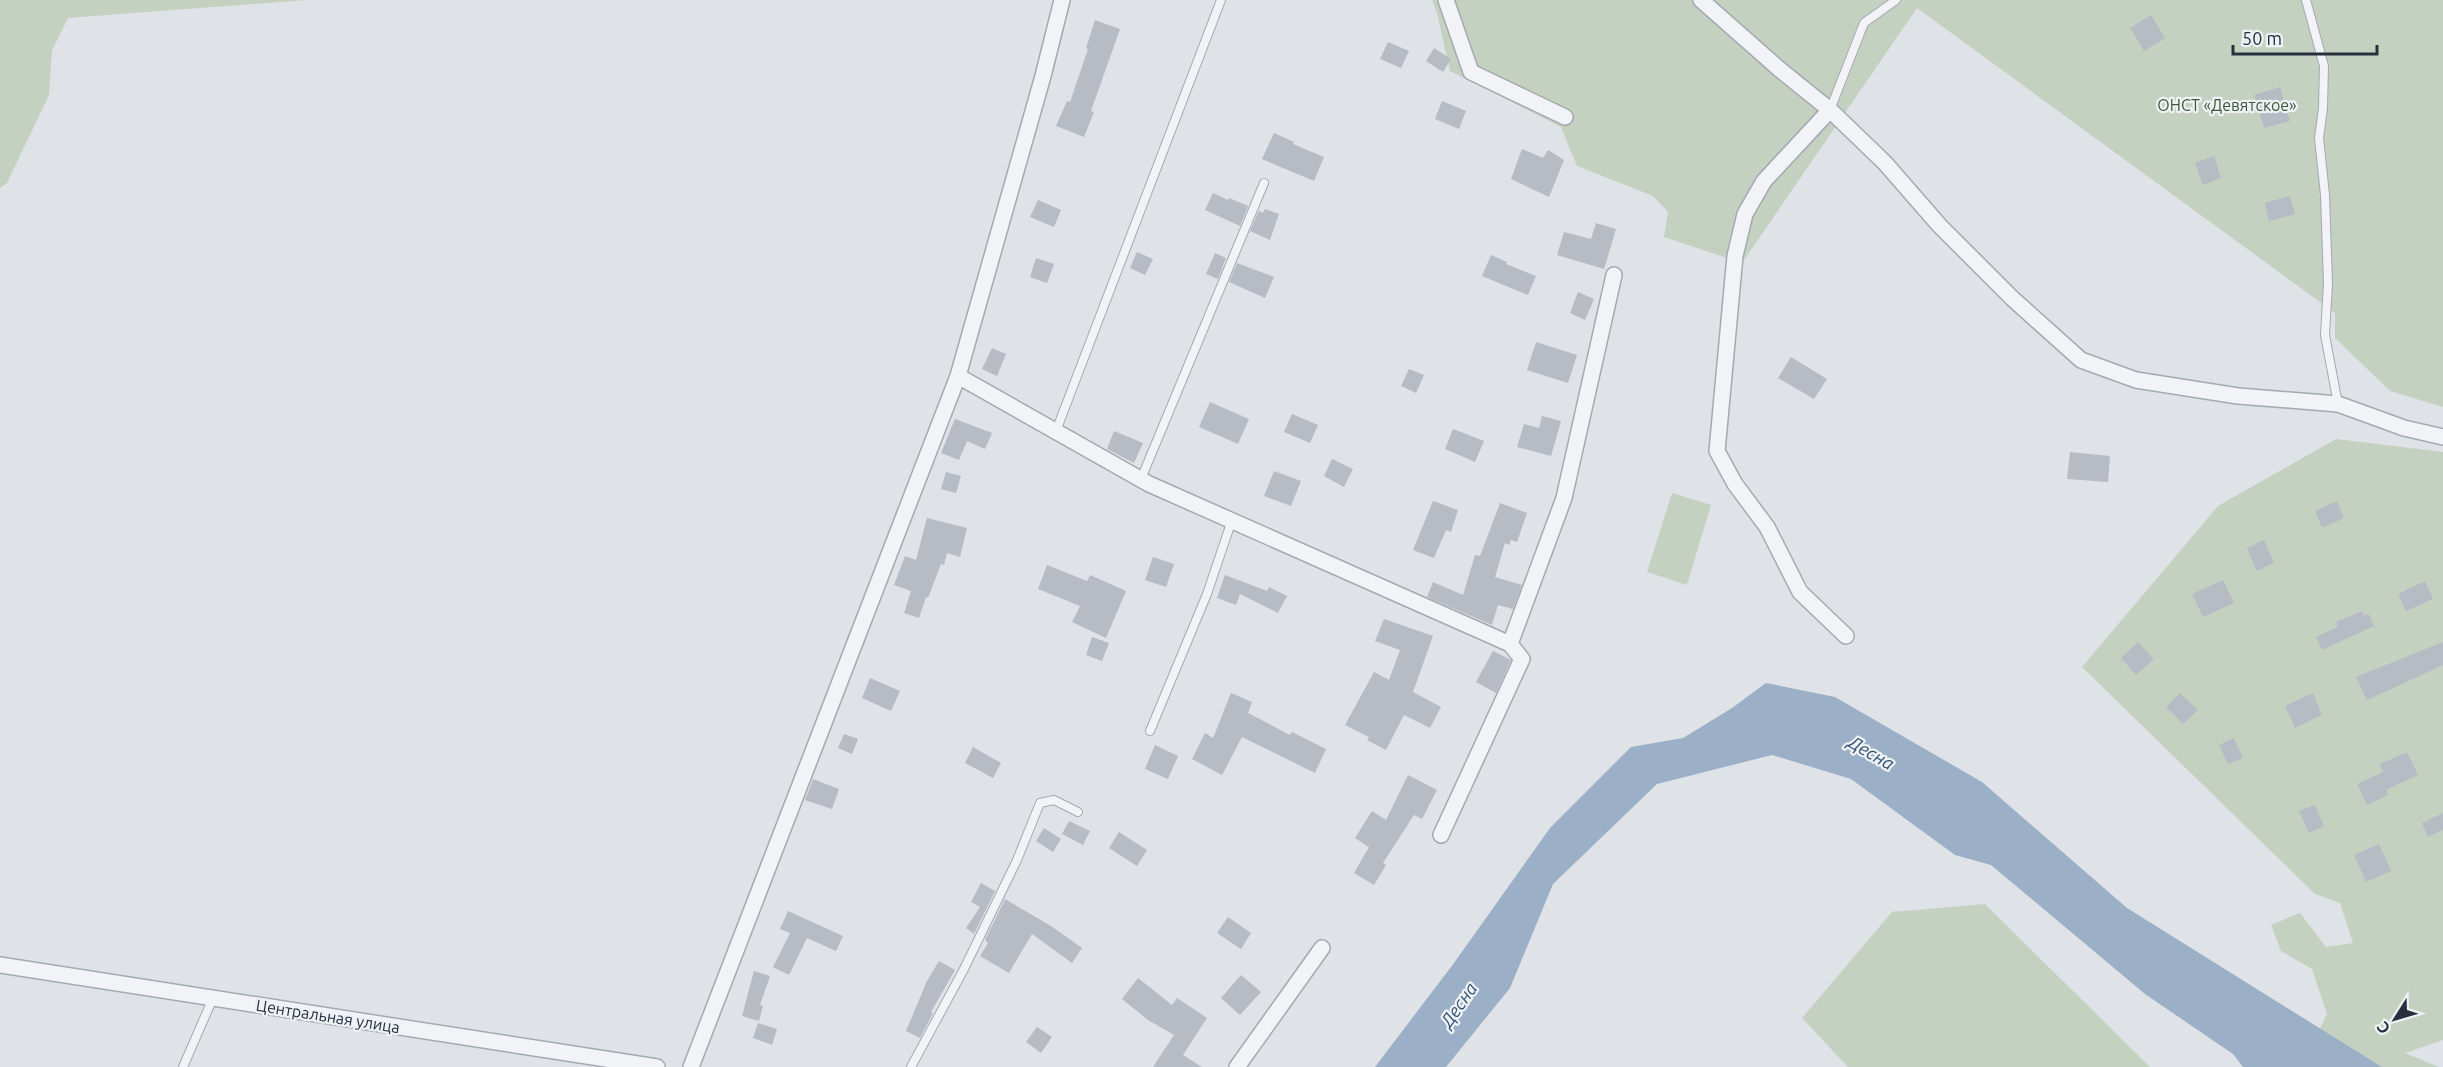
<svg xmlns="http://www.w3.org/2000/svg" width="2443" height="1067" font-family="Ubuntu,sans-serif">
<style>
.green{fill:#c5d1c0}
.water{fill:#9bb0c6}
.building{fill:#b6bbc4}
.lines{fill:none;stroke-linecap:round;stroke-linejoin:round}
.lane-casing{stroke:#a4a9b1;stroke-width:10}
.street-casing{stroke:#a4a9b1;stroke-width:18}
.lane{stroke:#f1f3f6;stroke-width:8}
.street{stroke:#f1f3f6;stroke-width:15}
.labels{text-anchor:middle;stroke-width:4.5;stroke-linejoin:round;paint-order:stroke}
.park-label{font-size:16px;fill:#3d5836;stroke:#eef1f5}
.street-label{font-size:16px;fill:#28303d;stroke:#eef1f5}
.water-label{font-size:18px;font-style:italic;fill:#35506f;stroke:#eef1f5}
</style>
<rect width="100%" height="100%" fill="#dfe2e7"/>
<g class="green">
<path d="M0 0H307L68 18 52 50 49 95 7 183 0 188Z"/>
<path d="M1432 0H2443V407L2390 391 2335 338V313L1917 8 1742 263 1664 237 1668 212 1653 196 1577 166 1561 127 1450 71 1437 13Z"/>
<path d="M2336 439 2443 452V1040L2405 1053 2439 1067H2382L2320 1029 2327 1014 2312 969 2281 951 2271 925 2300 913 2326 947 2353 943 2340 903 2315 894 2082 667 2218 506Z"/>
<path d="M1672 493 1711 505 1687 585 1647 572Z"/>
<path d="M1985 904 2150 1067H1848L1802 1018 1892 912Z"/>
</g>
<path class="water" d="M1766 683 1835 697 1982 782 2127 908 2382 1067H2243L2233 1054 2145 994 1991 865 1955 855 1851 779 1772 755 1657 784 1553 884 1510 988 1446 1067H1375L1454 963 1550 828 1631 747 1683 738 1732 708Z"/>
<g class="building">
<path d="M2151 15 2165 38 2144 51 2130 28Z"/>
<path d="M1095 20 1120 29 1091 111 1094 112 1084 137 1056 126 1067 101 1070 102 1088 49 1086 48Z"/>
<path d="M1388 42 1409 51 1401 68 1380 59Z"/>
<path d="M1434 48 1451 59 1443 72 1426 61Z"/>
<path d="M2280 87 2290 121 2264 128 2254 95Z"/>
<path d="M1442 101 1466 111 1459 129 1435 119Z"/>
<path d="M1274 133 1294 142 1293 144 1324 157 1314 181 1262 159Z"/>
<path d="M1522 149 1543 158 1548 150 1564 160 1549 197 1511 179Z"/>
<path d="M2214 156 2221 178 2203 185 2195 163Z"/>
<path d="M1213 193 1228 200 1229 198 1248 206 1240 226 1205 210Z"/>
<path d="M2290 196 2295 214 2269 221 2265 203Z"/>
<path d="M1038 200 1061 210 1054 227 1030 217Z"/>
<path d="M1265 209 1279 214 1270 240 1250 231 1259 211 1263 213Z"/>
<path d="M1596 223 1616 229 1604 269 1557 255 1564 232 1591 239Z"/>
<path d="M1137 252 1153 259 1145 275 1130 268Z"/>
<path d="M1215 253 1226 258 1218 279 1206 274Z"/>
<path d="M1491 255 1507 262 1506 264 1536 276 1528 295 1482 276Z"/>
<path d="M1036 258 1054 264 1047 283 1030 277Z"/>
<path d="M1237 263 1274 277 1265 298 1229 282Z"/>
<path d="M1578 292 1594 299 1585 320 1570 313Z"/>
<path d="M1536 342 1577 355 1568 383 1527 370Z"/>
<path d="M992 348 1006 354 997 376 982 369Z"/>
<path d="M1791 357 1827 379 1814 399 1778 378Z"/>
<path d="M1409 369 1424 375 1416 393 1401 386Z"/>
<path d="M1210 402 1249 419 1238 444 1199 427Z"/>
<path d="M1292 414 1318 425 1310 443 1284 432Z"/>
<path d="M1542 416 1561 421 1551 456 1517 447 1524 424 1539 428Z"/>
<path d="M955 419 992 433 985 449 967 441 959 460 941 453Z"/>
<path d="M1453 429 1484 441 1475 462 1445 449Z"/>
<path d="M1114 431 1143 443 1134 463 1107 449Z"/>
<path d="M2070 452 2110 456 2108 482 2067 479Z"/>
<path d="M1332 459 1353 469 1344 487 1324 476Z"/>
<path d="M1274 471 1301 481 1291 506 1264 496Z"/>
<path d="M946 472 961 476 956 493 941 489Z"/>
<path d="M1433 501 1458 510 1451 532 1446 530 1434 558 1413 550Z"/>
<path d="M2337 501 2344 518 2322 528 2315 511Z"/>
<path d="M1500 503 1527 513 1517 542 1511 540 1509 545 1505 543 1495 577 1522 585 1513 609 1498 605 1492 625 1427 597 1433 582 1463 595 1475 555 1480 556Z"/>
<path d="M927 518 967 528 960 557 947 553 944 565 941 564 928 598 926 597 919 618 904 613 911 591 894 585 905 556 916 560Z"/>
<path d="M2264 540 2274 563 2257 571 2247 548Z"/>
<path d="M1153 557 1174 564 1166 587 1145 580Z"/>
<path d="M1047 565 1087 581 1090 575 1126 591 1106 638 1072 622 1080 606 1038 589Z"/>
<path d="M1225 575 1267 591 1269 587 1287 596 1278 613 1240 594 1236 605 1217 598Z"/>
<path d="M2223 580 2234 603 2203 617 2192 594Z"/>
<path d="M2425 581 2433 599 2406 611 2398 594Z"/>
<path d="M2362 611 2364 616 2369 614 2374 626 2322 650 2316 637 2338 627 2336 622Z"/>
<path d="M1384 619 1433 636 1413 692 1441 707 1430 728 1404 715 1386 750 1367 740 1369 737 1345 725 1374 672 1389 680 1400 650 1375 641Z"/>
<path d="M1092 637 1109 643 1102 661 1086 655Z"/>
<path d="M2138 642 2154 659 2136 675 2121 658Z"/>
<path d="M2443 642V665L2367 700 2356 677Z"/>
<path d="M1493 651 1511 660 1496 693 1476 682Z"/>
<path d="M870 678 900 691 891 711 862 698Z"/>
<path d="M1231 693 1252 702 1248 713 1290 735 1292 732 1326 749 1315 773 1242 737 1222 775 1192 759 1205 733 1213 738Z"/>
<path d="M2180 693 2198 710 2183 724 2166 707Z"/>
<path d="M2313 693 2322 715 2295 728 2285 706Z"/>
<path d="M844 734 858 739 852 754 838 748Z"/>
<path d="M2234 738 2243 758 2228 764 2219 745Z"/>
<path d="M1155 745 1178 756 1168 779 1145 769Z"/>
<path d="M973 747 1001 763 993 778 965 763Z"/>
<path d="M2407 752 2418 775 2386 790 2388 795 2367 805 2357 784 2383 772 2380 764Z"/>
<path d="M1408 775 1437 790 1422 819 1414 815 1383 863 1386 865 1374 885 1354 873 1369 847 1355 838 1372 811 1386 820Z"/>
<path d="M813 779 839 789 832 809 805 800Z"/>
<path d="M2315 805 2324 826 2309 833 2299 811Z"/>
<path d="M2443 813V830L2428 837 2422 823Z"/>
<path d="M1069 821 1090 831 1083 845 1062 834Z"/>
<path d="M1044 828 1061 839 1053 852 1036 841Z"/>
<path d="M1119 832 1147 850 1137 866 1109 848Z"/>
<path d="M2379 844 2391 871 2366 882 2354 855Z"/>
<path d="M981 883 995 891 974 934 966 928 980 907 971 902Z"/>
<path d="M1005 899 1051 926 1082 948 1072 963 1032 934 1009 973 980 956 988 943 985 940Z"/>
<path d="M788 911 843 936 836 951 807 938 789 975 773 967 790 933 780 929Z"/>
<path d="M1228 917 1251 933 1241 949 1217 933Z"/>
<path d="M939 961 955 970 931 1012 933 1013 920 1038 906 1031 927 981Z"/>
<path d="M754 971 770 976 760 1005 763 1006 759 1021 742 1016Z"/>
<path d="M1241 975 1261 992 1240 1015 1221 998Z"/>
<path d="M1138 978 1172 1005 1177 998 1207 1018 1183 1055 1202 1067H1153L1174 1035 1148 1020 1122 999Z"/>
<path d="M758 1023 777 1029 772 1045 753 1038Z"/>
<path d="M1037 1027 1052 1037 1041 1053 1026 1042Z"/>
</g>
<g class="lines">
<g class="lane-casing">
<g id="lane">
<path d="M2306 0 2324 66 2323 108 2319 138 2325 195 2328 283 2325 335 2338 404"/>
<path d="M1830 110 1864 23 1896 0"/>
<path d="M1056 431 1221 0"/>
<path d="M1141 479 1264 183"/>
<path d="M1150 731 1207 594 1232 520"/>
<path d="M183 1067 213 998"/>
<path d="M911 1067 964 969 1017 860 1040 803 1054 800 1078 812"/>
</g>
</g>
<g class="street-casing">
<g id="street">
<path d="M1446 0 1471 72 1565 117"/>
<path d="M1701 0 1778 68 1830 110 1885 163 1939 225 2013 299 2081 360 2136 380 2238 396 2338 404 2404 428 2443 437"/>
<path d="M1830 110 1764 181 1745 214 1735 256 1717 451 1735 484 1767 527 1800 592 1846 636"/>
<path d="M958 376 1043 76 1062 0"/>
<path d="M1441 835 1522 659 1510 644"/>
<path d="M0 965 657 1067"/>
<path d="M691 1067 958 376 1149 484 1510 644 1564 498 1614 275"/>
<path d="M1237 1067 1322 948"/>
</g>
</g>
<use href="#lane" class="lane"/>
<use href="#street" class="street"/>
</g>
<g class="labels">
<g class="park-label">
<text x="2227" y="111">ОНСТ «Девятское»</text>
</g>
<g class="street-label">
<text transform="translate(328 1016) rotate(9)" y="6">Центральная улица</text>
</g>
<g class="water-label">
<text transform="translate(1871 753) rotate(30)" y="6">Десна</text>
<text transform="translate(1459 1005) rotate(-55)" y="6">Десна</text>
</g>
</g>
<g transform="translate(2395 1019) rotate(233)" stroke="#eef1f5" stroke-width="4.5" paint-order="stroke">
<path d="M0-4.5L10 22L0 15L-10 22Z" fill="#28303d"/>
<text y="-9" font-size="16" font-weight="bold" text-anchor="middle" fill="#28303d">С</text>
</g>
<path d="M2233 45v9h144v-9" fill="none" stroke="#28303d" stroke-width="3"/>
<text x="2242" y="45" font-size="18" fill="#28303d" stroke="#eef1f5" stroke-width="4.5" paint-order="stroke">50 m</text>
</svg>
